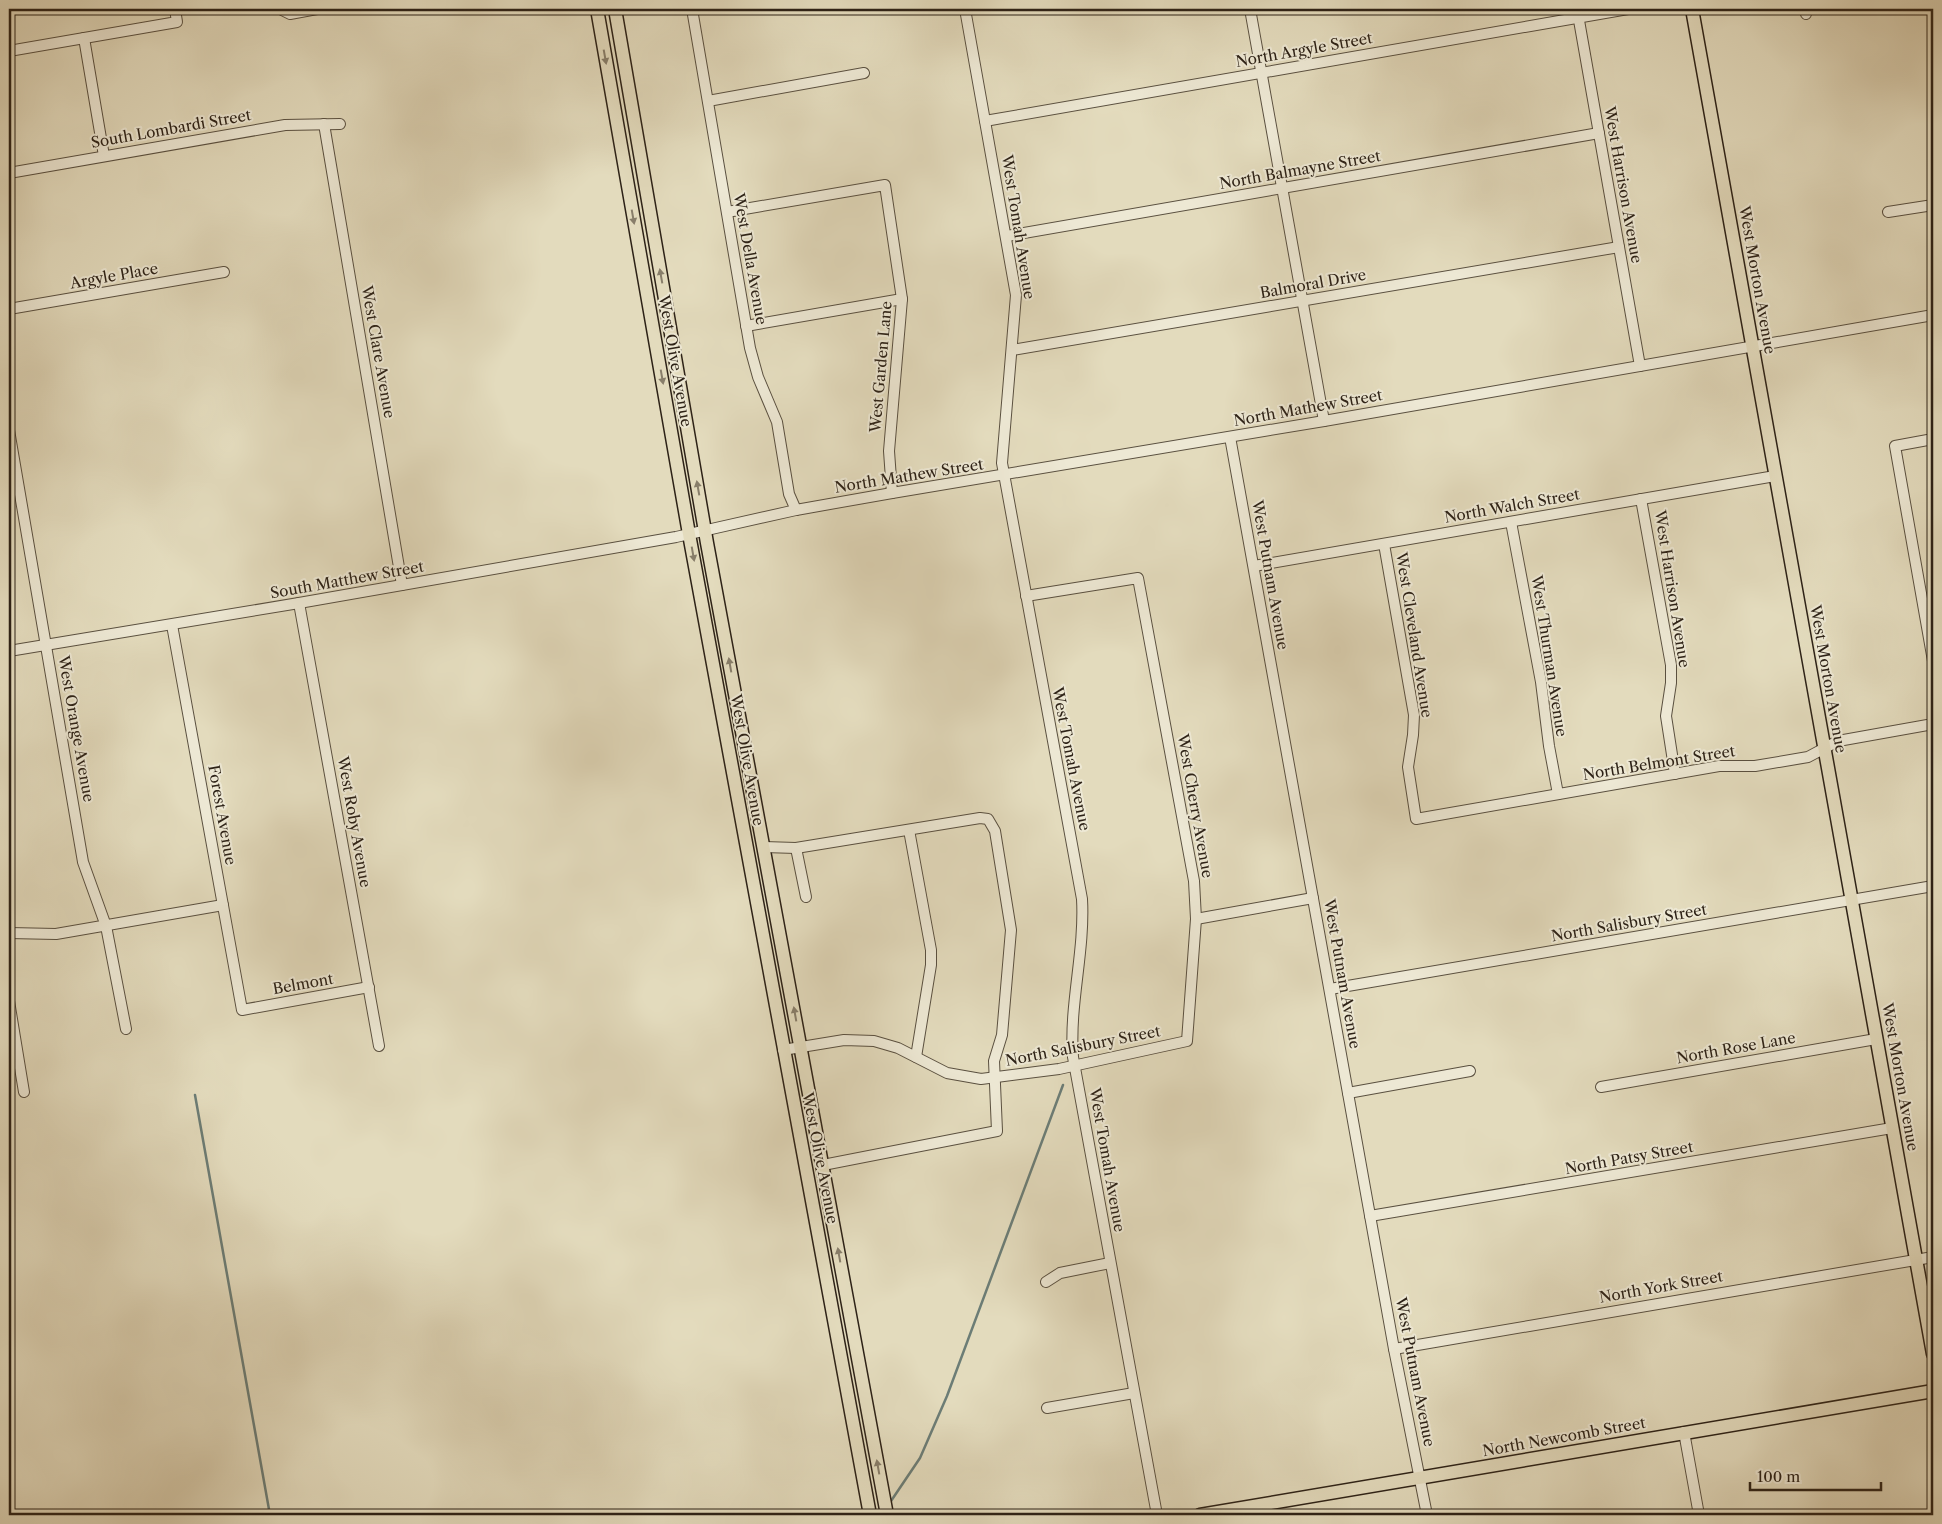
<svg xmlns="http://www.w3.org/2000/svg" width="1942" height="1524" font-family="'Libre Caslon Text',serif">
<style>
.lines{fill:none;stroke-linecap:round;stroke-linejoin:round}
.stream{stroke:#6c7d76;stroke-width:2.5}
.minor-casing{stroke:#5a5040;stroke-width:12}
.major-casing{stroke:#2d2217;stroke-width:15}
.minor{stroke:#ede8d4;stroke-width:10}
.major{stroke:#e3dbbd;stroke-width:12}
.oneway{fill:#887e6a}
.labels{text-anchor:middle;stroke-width:4;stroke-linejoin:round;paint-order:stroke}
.street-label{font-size:15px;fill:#2d2217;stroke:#ede8d4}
</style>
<rect width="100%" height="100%" fill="#e3dbbd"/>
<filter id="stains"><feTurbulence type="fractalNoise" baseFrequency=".004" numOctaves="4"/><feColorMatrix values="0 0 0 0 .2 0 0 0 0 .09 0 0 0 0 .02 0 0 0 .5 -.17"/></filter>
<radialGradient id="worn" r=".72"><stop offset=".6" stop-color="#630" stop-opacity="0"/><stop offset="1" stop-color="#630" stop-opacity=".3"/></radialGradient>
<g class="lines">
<g class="stream">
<path d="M195 1095 270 1515"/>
<path d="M889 1504 920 1458 947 1396 1063 1085"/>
</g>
<g class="minor-casing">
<g id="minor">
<path d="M280 9 290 14 317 9"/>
<path d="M692 9 750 348 758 377 777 422 789 494 796 510"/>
<path d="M965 9 1016 295 1002 463 1082 899C1085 952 1069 1004 1073 1057L1157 1515"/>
<path d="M1250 9 1324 421"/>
<path d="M1577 9 1640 366"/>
<path d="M1805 9 1806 14"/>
<path d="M84 38 104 156"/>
<path d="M9 51 177 22 175 9"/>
<path d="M708 101 864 73"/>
<path d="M985 121 1628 9"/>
<path d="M324 124 402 585"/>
<path d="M9 173 285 125 340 124"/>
<path d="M727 212 885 185 902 299 889 451 892 493"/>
<path d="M1888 212 1933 205"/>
<path d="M1007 236 1599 133"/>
<path d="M9 309 224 272"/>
<path d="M746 326 902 299"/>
<path d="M1012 350 1619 247"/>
<path d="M9 430 83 862 106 926 126 1029"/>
<path d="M1230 437 1394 1349 1427 1515"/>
<path d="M1933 439 1895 446 1933 661"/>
<path d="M1641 499 1671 665V683L1666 716 1675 774"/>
<path d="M1511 522 1541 682 1549 746 1558 794"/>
<path d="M1384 544 1414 715 1413 735 1408 767 1416 819 1719 766H1755L1808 757 1838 741 1933 724"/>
<path d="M1254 566 1775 476"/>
<path d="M299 603 379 1046"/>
<path d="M172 625 242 1010 369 987"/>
<path d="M9 651 299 603 676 537 796 510 892 493 1324 421 1933 315"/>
<path d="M909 830 931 950V965L916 1057"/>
<path d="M764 847 796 848 980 818 988 819 995 831 1011 930 1002 1035 994 1061 997 1131 823 1165"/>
<path d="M796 848 806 897"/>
<path d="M1196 919 1313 898"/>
<path d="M9 933 56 934 223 905"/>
<path d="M1330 989 1933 886"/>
<path d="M9 1001 24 1092"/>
<path d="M783 1050 844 1040 874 1041 898 1048 947 1073 981 1079 1059 1069 1187 1041 1196 919 1194 881 1138 578 1026 596"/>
<path d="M1601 1087 1876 1039"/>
<path d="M1348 1093 1470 1071"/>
<path d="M1370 1216 1892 1128"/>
<path d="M1046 1282 1060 1273 1110 1263"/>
<path d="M1394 1349 1933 1257"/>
<path d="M1047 1408 1134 1393"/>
<path d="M1684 1432 1699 1515"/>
</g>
</g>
<g class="major-casing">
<g id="major">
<path d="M597 9 689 534 870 1515"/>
<path d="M615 9 707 543 887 1515"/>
<path d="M1692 9 1933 1354"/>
<path d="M1200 1515 1933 1391"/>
</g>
</g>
<use href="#minor" class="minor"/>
<use href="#major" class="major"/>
</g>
<defs><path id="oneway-solid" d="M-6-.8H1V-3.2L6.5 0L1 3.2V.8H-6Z" transform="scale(1.25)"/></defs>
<g class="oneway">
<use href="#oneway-solid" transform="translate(605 57) rotate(80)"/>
<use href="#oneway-solid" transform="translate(633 217) rotate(80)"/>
<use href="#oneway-solid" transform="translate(661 276) rotate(-100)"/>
<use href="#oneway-solid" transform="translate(662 377) rotate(80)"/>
<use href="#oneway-solid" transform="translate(698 488) rotate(-100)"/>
<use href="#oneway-solid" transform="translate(693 554) rotate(80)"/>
<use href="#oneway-solid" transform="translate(730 665) rotate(-100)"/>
<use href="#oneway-solid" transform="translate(795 1014) rotate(-100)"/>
<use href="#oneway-solid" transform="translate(839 1255) rotate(-100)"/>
<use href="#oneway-solid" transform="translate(878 1467) rotate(-100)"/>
</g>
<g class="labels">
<g class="street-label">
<text transform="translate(1304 50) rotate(-10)" y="5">North Argyle Street</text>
<text transform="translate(171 129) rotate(-10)" y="5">South Lombardi Street</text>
<text transform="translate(1300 170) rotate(-10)" y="5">North Balmayne Street</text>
<text transform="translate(1623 185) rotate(80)" y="5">West Harrison Avenue</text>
<text transform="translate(1018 227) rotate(81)" y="5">West Tomah Avenue</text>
<text transform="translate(750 259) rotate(80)" y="5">West Della Avenue</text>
<text transform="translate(114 276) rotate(-10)" y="5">Argyle Place</text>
<text transform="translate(1757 280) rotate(80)" y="5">West Morton Avenue</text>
<text transform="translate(1313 284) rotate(-10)" y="5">Balmoral Drive</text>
<text transform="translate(378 352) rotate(80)" y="5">West Clare Avenue</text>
<text transform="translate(675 361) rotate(80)" y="5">West Olive Avenue</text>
<text transform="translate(881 367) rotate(-85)" y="5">West Garden Lane</text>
<text transform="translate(1308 408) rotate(-10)" y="5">North Mathew Street</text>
<text transform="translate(909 476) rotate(-9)" y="5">North Mathew Street</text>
<text transform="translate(1512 506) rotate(-10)" y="5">North Walch Street</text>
<text transform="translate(1270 575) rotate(80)" y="5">West Putnam Avenue</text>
<text transform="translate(347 580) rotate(-10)" y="5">South Matthew Street</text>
<text transform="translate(1672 589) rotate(81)" y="5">West Harrison Avenue</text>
<text transform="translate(1414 635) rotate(81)" y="5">West Cleveland Avenue</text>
<text transform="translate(1549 656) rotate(81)" y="5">West Thurman Avenue</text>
<text transform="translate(1828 679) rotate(80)" y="5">West Morton Avenue</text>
<text transform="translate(76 729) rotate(80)" y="5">West Orange Avenue</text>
<text transform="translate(1071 759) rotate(79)" y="5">West Tomah Avenue</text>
<text transform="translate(747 760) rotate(80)" y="5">West Olive Avenue</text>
<text transform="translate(1659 763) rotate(-9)" y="5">North Belmont Street</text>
<text transform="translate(1195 806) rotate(80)" y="5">West Cherry Avenue</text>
<text transform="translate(222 815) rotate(80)" y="5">Forest Avenue</text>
<text transform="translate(354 822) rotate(80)" y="5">West Roby Avenue</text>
<text transform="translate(1629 923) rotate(-10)" y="5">North Salisbury Street</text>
<text transform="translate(1342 974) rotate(80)" y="5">West Putnam Avenue</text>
<text transform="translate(303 984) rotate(-10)" y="5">Belmont</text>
<text transform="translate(1083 1046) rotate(-11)" y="5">North Salisbury Street</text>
<text transform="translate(1736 1048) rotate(-10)" y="5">North Rose Lane</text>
<text transform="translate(1900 1077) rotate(80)" y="5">West Morton Avenue</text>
<text transform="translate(820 1158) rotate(79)" y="5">West Olive Avenue</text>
<text transform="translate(1629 1158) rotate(-10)" y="5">North Patsy Street</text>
<text transform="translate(1107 1160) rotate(80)" y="5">West Tomah Avenue</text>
<text transform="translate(1661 1287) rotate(-10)" y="5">North York Street</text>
<text transform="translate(1415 1372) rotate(79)" y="5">West Putnam Avenue</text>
<text transform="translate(1564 1437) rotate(-10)" y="5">North Newcomb Street</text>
</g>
</g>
<rect width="1942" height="1524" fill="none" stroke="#e3dbbd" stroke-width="30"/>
<rect x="10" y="10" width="1922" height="1504" fill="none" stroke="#2d2217" stroke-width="2.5"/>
<rect x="15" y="15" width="1912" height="1494" fill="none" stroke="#2d2217"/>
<path d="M1750 1482v8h131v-8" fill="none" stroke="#2d2217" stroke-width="2.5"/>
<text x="1757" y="1482" font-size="15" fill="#2d2217" stroke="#ede8d4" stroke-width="4" paint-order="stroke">100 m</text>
<rect width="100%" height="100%" filter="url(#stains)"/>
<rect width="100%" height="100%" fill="url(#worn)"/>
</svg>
